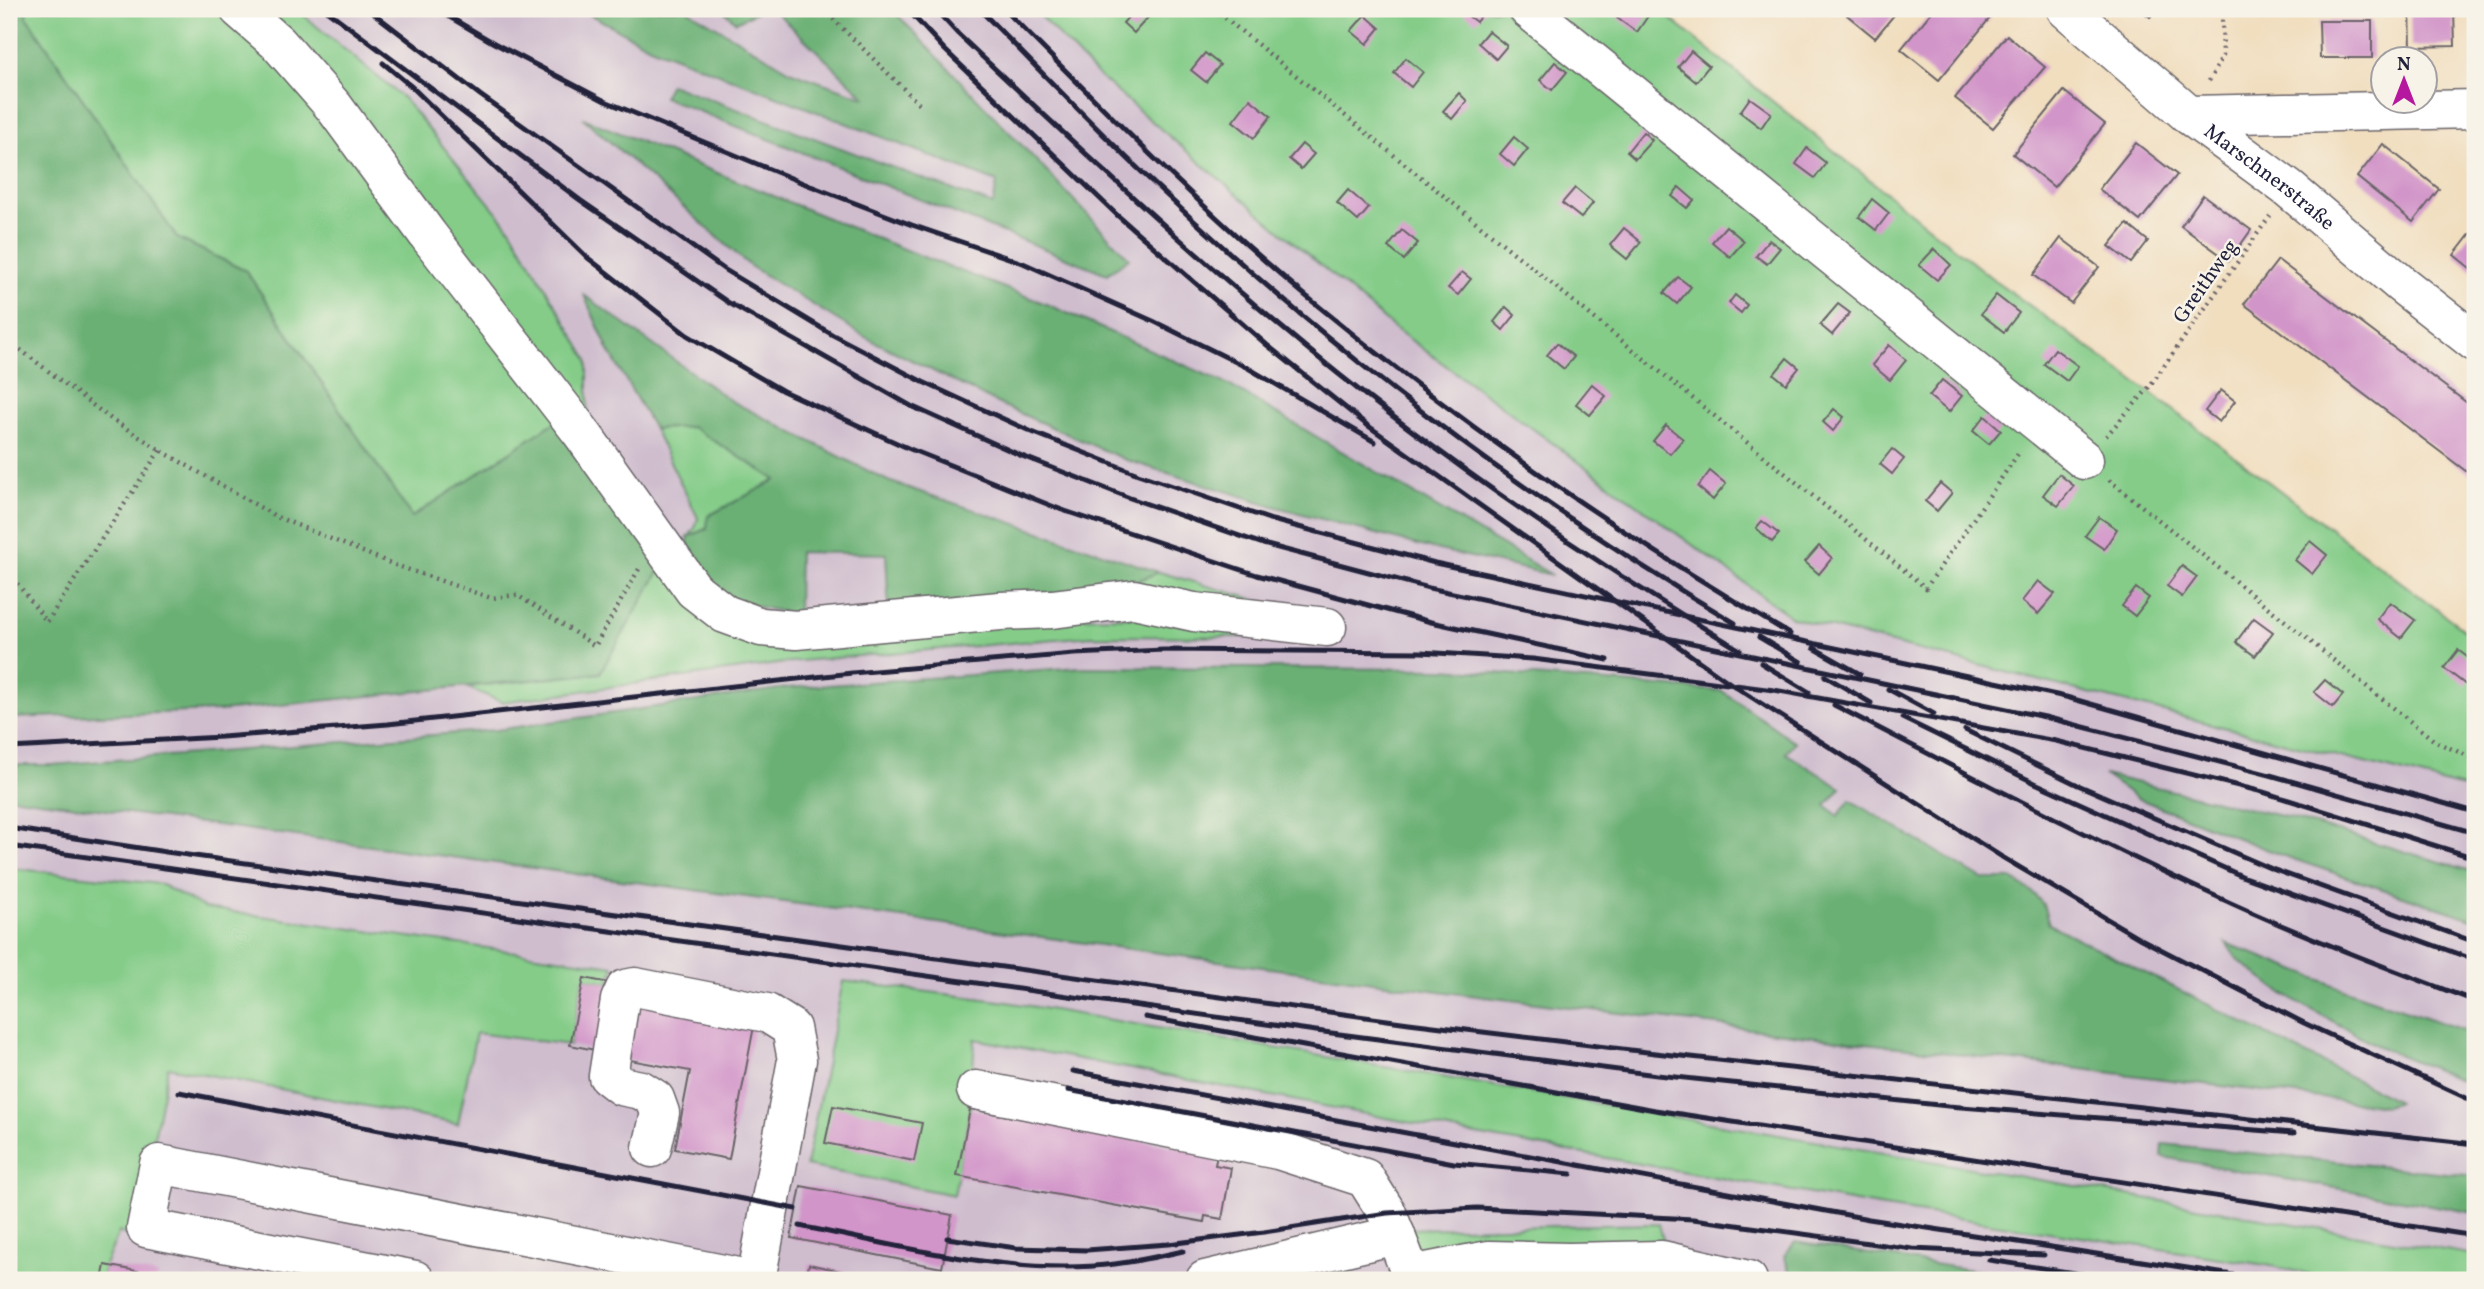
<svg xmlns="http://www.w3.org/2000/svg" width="2484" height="1289" font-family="Vollkorn,serif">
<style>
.industrial{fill:#cfbdce}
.green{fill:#84cc88;stroke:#537762;stroke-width:2}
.forest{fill:#6bb074;stroke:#466958;stroke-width:2}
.building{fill:#d295c9}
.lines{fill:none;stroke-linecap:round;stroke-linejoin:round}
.minor-casing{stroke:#6a6469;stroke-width:41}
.path{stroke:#6a6469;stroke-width:4.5;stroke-dasharray:2 5;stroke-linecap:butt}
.minor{stroke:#fff;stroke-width:38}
.rail{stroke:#22223b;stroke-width:5}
.labels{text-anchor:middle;stroke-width:5;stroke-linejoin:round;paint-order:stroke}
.street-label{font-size:21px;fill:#22223b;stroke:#f7f3e8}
</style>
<rect width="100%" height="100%" fill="#f7f3e8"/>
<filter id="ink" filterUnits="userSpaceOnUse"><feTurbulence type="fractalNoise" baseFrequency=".0143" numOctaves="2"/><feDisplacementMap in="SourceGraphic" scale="14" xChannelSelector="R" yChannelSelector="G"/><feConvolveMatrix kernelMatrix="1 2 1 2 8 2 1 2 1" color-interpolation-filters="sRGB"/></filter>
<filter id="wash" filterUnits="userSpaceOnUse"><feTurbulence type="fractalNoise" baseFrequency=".00686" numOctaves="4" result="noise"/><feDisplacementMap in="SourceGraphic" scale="28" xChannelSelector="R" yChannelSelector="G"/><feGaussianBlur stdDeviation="1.57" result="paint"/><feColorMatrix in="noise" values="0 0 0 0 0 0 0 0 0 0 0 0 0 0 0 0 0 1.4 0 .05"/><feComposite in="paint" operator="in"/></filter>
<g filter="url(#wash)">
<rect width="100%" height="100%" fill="#f1debf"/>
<path class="industrial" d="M9 9H1033L1095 73 1393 327 1793 618 2475 791V1280H9Z"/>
<g class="green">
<path d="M27 9H232L561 418 412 518 246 271 177 238 26 16Z"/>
<path d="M254 9H296L404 99 510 228 588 360V420Z"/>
<path d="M1033 9H1658L1993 279 2147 390 2475 638V791L1793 618 1393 327 1095 73Z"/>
<path d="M692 427 777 480 709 516 707 528 688 537 695 528 698 518 654 429Z"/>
<path d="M664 563 724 620 1134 617 1257 637 1092 636 799 661 502 702 466 687 600 673Z"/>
<path d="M1159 572 1277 606 1105 594Z"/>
<path d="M9 868 160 884 205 908 614 966 609 983 584 978 570 1045 476 1033 458 1124 168 1067 134 1240 119 1232 105 1265 102 1280H9Z"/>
<path d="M843 981 1007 1002 2475 1255V1280H2340L2266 1265 1884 1207 1459 1132 975 1039 970 1109 954 1195 806 1166Z"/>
<path d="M1659 1224 1665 1247 1439 1253 1420 1250 1403 1229Z"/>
<path d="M1344 1263 1354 1280H1312Z"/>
</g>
<g class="forest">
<path d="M9 9H27L26 16 177 238 246 271 412 517 561 418 664 563 600 673 220 711 9 718Z"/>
<path d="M580 9H686L792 72 866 98 773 9H892L1129 258 1107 274 663 97 670 84 993 205 997 182 650 47Z"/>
<path d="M722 9H762L736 22Z"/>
<path d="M583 118 913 253 1049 305 1227 384 1552 575 1421 546 1277 507 1126 460 999 404 865 337 750 266Z"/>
<path d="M584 295 731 401 888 481 1159 572 1105 594 889 613 886 554 799 552 798 615 712 597 688 560V537L707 529 708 516 776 480 692 427 654 429 608 349Z"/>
<path d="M1082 667 1444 669 1722 691 1795 742 1786 753 1841 788 1826 805 1838 816 1850 800 1982 879H2011L2030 890 2043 904 2049 924 2398 1101 2386 1106 1461 994 9 797V765H52L496 730 786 688Z"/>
<path d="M2104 775 2290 818 2475 872V920L2281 855 2137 798Z"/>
<path d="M2226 943 2354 993 2475 1034V1086L2378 1046 2283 994 2238 960Z"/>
<path d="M2163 1144 2475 1176V1213L2162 1157Z"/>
<path d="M1795 1242 2034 1280H1811L1793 1278 1784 1256Z"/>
</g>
<g id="blocks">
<g class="building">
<path d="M1135 9H1145L1151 14 1134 33 1123 23Z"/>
<path d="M1459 9H1487L1476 22Z"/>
<path d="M1623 9H1639L1648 16 1637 32 1617 18Z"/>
<path d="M1691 9H1709L1702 17Z"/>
<path d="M1852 9H1899L1875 38 1847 15Z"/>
<path d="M1934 9H1979L1990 18 1939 80 1901 49Z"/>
<path d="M2140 9H2157L2150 17Z"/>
<path d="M2410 9H2454L2455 46 2411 47Z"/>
<path d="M1365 15 1380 28 1367 44 1351 31Z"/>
<path d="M2319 21H2372V58H2320Z"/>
<path d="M1488 31 1507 46 1496 59 1478 43Z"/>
<path d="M2007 35 2045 67 1993 128 1955 98Z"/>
<path d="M1691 51 1709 66 1696 82 1678 67Z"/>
<path d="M1205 53 1220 65 1206 82 1191 70Z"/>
<path d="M1406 58 1423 72 1411 87 1394 73Z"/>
<path d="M1555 62 1567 72 1552 90 1540 80Z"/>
<path d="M2064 91 2105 124 2054 187 2013 154Z"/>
<path d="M1459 93 1467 101 1452 119 1443 111Z"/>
<path d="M1750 98 1771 113 1761 128 1740 112Z"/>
<path d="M1250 99 1271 116 1254 138 1233 121Z"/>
<path d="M1643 132 1652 140 1635 159 1627 152Z"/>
<path d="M1514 137 1528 149 1514 166 1500 154Z"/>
<path d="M2136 143 2177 175 2140 221 2099 189Z"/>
<path d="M1302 144 1314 154 1301 169 1289 159Z"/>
<path d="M2383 144 2439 189 2413 222 2357 177Z"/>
<path d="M1807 148 1826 163 1815 178 1796 164Z"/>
<path d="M1679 187 1694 200 1687 208 1672 196Z"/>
<path d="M1575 188 1593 203 1581 218 1562 203Z"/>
<path d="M1348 190 1369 208 1358 221 1337 203Z"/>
<path d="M2203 195 2251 230 2229 261 2181 226Z"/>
<path d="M1872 199 1889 213 1876 230 1859 217Z"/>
<path d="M2127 224 2148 241 2131 263 2109 246Z"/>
<path d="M1726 226 1744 241 1730 257 1712 242Z"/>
<path d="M1624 228 1641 242 1627 259 1610 245Z"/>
<path d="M2475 228V272L2454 255Z"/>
<path d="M1402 230 1418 243 1404 260 1388 247Z"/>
<path d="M2061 238 2099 267 2071 303 2033 275Z"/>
<path d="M1769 240 1780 248 1767 264 1756 256Z"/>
<path d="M1934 249 1951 265 1937 280 1919 265Z"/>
<path d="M2278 260 2475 409V478L2244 304Z"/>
<path d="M1462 272 1471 279 1458 295 1448 288Z"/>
<path d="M1678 277 1691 287 1677 304 1664 293Z"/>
<path d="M1735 295 1747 305 1741 313 1729 303Z"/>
<path d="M1996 295 2019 313 2004 332 1981 314Z"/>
<path d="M1838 304 1850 313 1832 335 1820 325Z"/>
<path d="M1506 307 1515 315 1503 330 1494 322Z"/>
<path d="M1557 343 1574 357 1564 369 1547 355Z"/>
<path d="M1889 345 1906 360 1890 380 1872 365Z"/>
<path d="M2055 349 2078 366 2067 381 2044 364Z"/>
<path d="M1787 358 1799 368 1786 384 1774 374Z"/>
<path d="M1942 380 1962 396 1949 412 1929 396Z"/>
<path d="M1592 384 1606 396 1590 415 1576 404Z"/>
<path d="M2221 390 2235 401 2219 422 2205 411Z"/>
<path d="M1834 409 1844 417 1833 431 1823 422Z"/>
<path d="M1985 416 2001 430 1989 444 1973 431Z"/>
<path d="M1666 425 1683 439 1670 454 1653 441Z"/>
<path d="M1892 449 1904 459 1892 474 1880 464Z"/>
<path d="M1710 471 1726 484 1713 500 1698 487Z"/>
<path d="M2059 474 2074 486 2058 506 2043 495Z"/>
<path d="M1940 483 1952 493 1937 511 1925 501Z"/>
<path d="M2099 517 2117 529 2104 549 2085 536Z"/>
<path d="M1762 521 1779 534 1772 542 1756 528Z"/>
<path d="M2310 541 2327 555 2312 574 2295 560Z"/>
<path d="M1819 546 1832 558 1819 574 1805 562Z"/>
<path d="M2182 566 2197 577 2182 597 2167 586Z"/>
<path d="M2038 581 2055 594 2038 614 2022 601Z"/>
<path d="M2136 588 2149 598 2135 616 2122 606Z"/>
<path d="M2390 602 2415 620 2401 638 2377 619Z"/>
<path d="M2254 618 2273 632 2255 656 2236 642Z"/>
<path d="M2458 650 2475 663V672L2466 685 2444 668Z"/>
<path d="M2325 680 2343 695 2333 707 2314 692Z"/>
<path d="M584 978 609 983 595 1050 570 1045Z"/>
<path d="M629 1002 754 1026 729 1159 675 1149 690 1071 619 1058Z"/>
<path d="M833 1106 922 1123 914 1161 825 1143Z"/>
<path d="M970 1109 1217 1155 1215 1165 1231 1168 1222 1219 1205 1216 1204 1222 957 1176Z"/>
<path d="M801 1186 952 1215 942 1268 791 1238Z"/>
<path d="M809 1264 849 1273 848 1280H806Z"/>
<path d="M105 1265 158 1275 157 1280H102Z"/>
</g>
</g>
</g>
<g filter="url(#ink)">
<use href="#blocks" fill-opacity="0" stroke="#6a6469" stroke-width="2"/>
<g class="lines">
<g class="minor-casing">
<g id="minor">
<path d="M239 9 278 43 334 107 428 235 581 432 694 590 725 614 761 627 796 630 1000 611 1052 609 1134 599 1194 612 1327 627"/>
<path d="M1528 9 2084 460"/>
<path id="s1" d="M2066 9 2189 115 2289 189 2401 284 2475 342"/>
<path d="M2189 115 2475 109"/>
<path d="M976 1090 1278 1150 1365 1178 1387 1213 1413 1280"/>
<path d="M652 1148 660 1113 655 1099 641 1090 621 1086 608 1076 620 1000 625 989 635 987 767 1013 791 1028 797 1060 756 1280"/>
<path d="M1411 1275 1489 1260 1569 1262 1662 1260 1748 1280"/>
<path d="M415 1280 146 1228 159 1164 754 1280"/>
<path d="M1205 1280 1396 1235"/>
</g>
</g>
<g class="path">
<path d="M823 9 921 106"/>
<path d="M1214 9 1926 588 2020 451"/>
<path d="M2209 81 2223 56 2222 9"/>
<path d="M9 341 111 419 160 450 277 517 395 565 491 598 517 595 595 646 639 569"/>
<path d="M2106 436 2147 390 2270 216"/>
<path d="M2109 480 2436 742 2475 759"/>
<path d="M13 578 47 622 160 450"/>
</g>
<use href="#minor" class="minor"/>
<g class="rail">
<path d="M325 9 580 200 729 303 911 406 1022 456 1130 498 1263 544 1429 588 2045 717 2270 775 2475 833"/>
<path d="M368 9 480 95 725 270 833 335 923 382 1032 432 1138 474 1272 520 1435 563 2066 697 2475 812"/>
<path d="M436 9 494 43 605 101 803 183 912 225 1023 263 1153 321 1248 368 1375 442"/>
<path d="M907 9 944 49 1117 215 1267 345 1367 425 1737 688 2002 857 2141 939 2304 1023 2475 1102"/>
<path d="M935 9 958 34C1063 133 1168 232 1279 325 1422 446 1580 554 1740 650"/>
<path d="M979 9C1035 65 1090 123 1147 177 1325 346 1524 498 1735 623"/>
<path d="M1004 9C1102 107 1199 207 1306 296 1458 422 1620 535 1790 634"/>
<path d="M383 63 412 87 588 258 687 335 783 391 910 449 1062 510 1257 575 1431 622 1608 660"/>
<path d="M1759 637 1801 662"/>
<path d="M1814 648 1860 674"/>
<path d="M1761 663 1809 692"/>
<path d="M1825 676 1871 703"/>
<path d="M1888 689 1934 714"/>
<path d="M1834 705C1966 773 2098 843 2233 904 2312 940 2394 971 2475 1001"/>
<path d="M1902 718 2035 783 2244 877 2475 960"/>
<path d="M1965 730 2078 785 2272 869 2475 942"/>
<path d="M9 748 222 737 388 724 852 673 1074 654 1164 650 1421 652 1533 659 1774 690 2056 741 2263 792 2475 858"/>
<path d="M9 828 166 852 1409 1023 1655 1053 2475 1144"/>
<path d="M9 846 1316 1031 1657 1075 1948 1106 2294 1133"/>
<path d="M1145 1017 1655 1110 2475 1236"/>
<path d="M1073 1071 1869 1219 2265 1280"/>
<path d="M1068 1090 1454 1163 1571 1174"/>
<path d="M179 1092 796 1209"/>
<path d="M800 1226C900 1246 1013 1277 1115 1264 1138 1261 1161 1256 1183 1251"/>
<path d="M947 1238 1016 1248 1087 1250 1168 1244 1264 1232 1387 1213 1477 1208 1693 1219 1913 1249 2044 1255"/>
<path d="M1989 1260 2120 1280"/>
</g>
</g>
</g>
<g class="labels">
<g class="street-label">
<text dy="7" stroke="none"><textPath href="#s1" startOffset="264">Marschnerstraße</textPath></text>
<text transform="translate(2205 281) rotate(-55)" y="7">Greithweg</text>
</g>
</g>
<rect width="2484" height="1289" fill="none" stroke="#f7f3e8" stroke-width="35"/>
<g transform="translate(2404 80)"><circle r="33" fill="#f7f3e8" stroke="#a29fa3" stroke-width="2"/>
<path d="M0-5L12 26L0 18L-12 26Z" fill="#b5179e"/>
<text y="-10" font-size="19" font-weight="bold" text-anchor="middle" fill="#22223b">N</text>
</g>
</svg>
